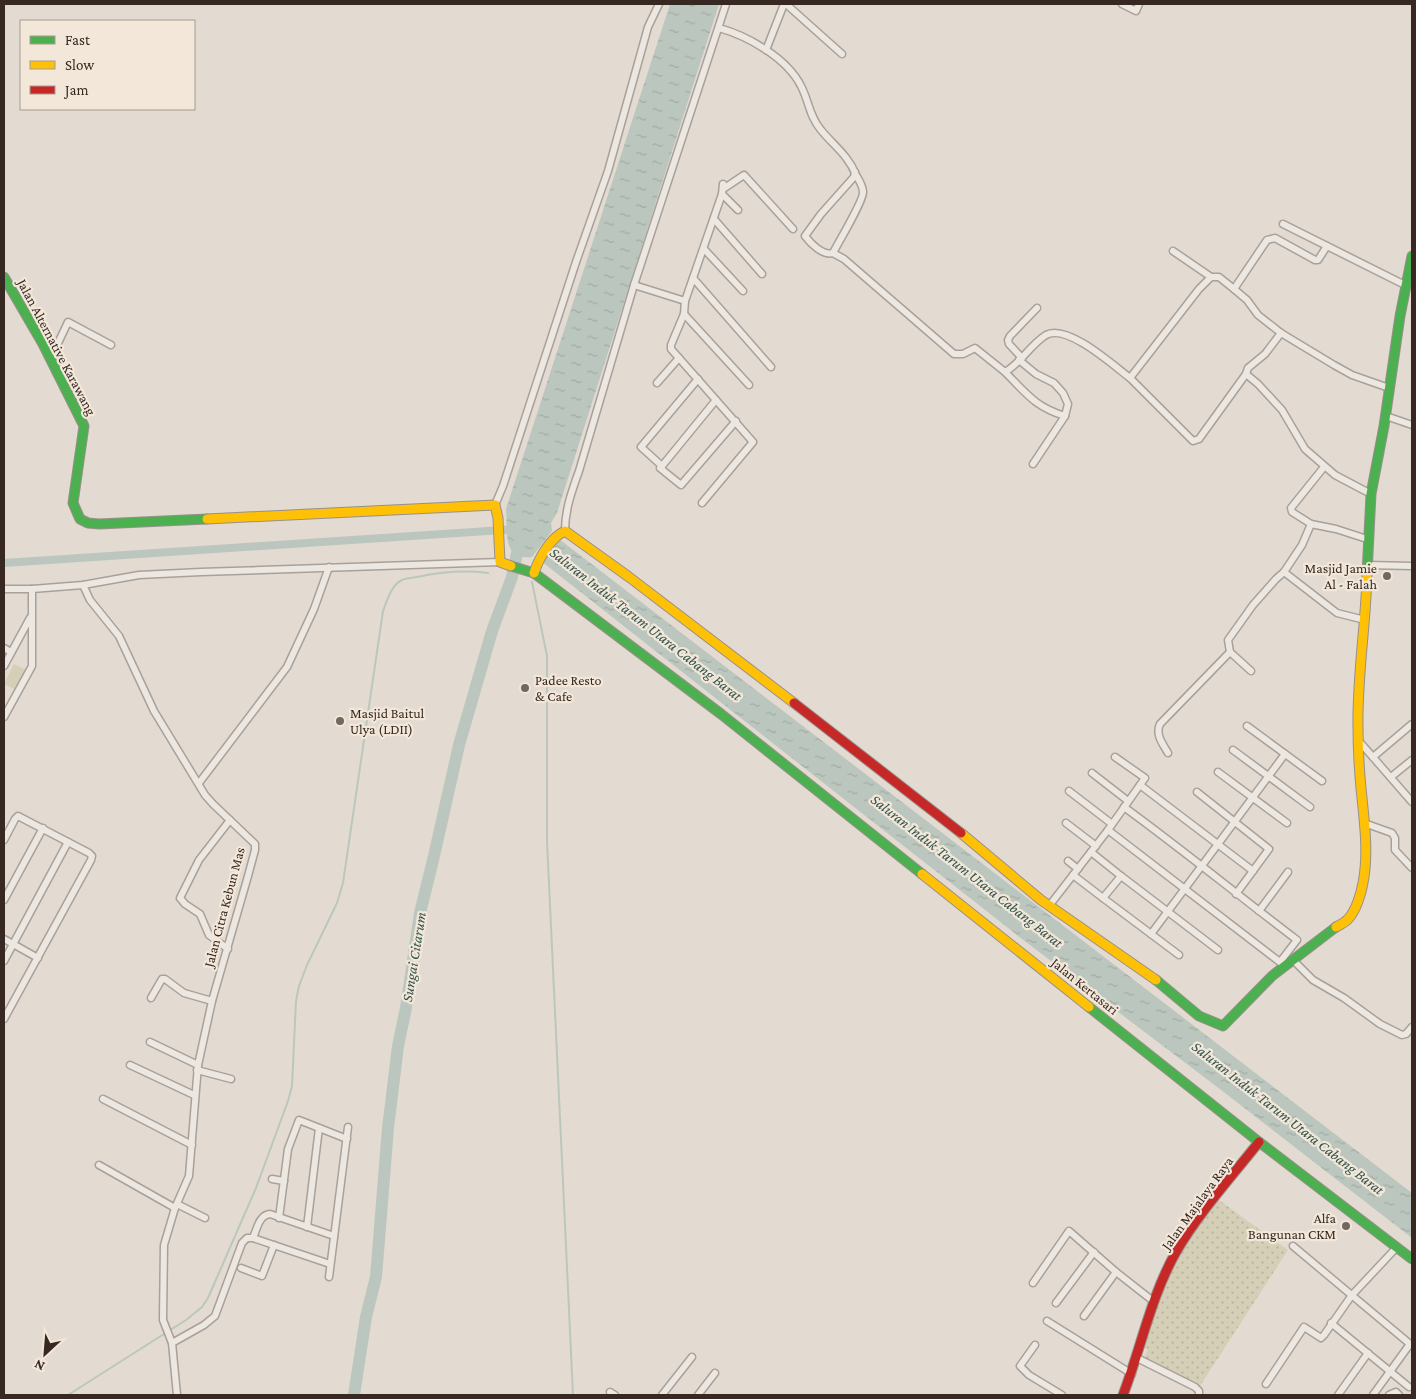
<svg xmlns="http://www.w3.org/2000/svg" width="1416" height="1399" font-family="'Crimson Pro',serif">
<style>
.green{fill:url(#green-dots)}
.pitch{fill:#d4cfb6}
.water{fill:url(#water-ripples)}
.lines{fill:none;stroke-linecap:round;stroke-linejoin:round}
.stream{stroke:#bbc7be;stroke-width:2}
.canal{stroke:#bbc7be;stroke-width:8}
.river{stroke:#bbc7be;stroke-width:12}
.street-casing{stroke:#a9a199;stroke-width:9}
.fast-casing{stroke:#98908a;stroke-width:11}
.slow-casing{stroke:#98908a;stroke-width:11}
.jam-casing{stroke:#98908a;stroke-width:11}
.street{stroke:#ece7e1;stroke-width:6}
.fast{stroke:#4caf50;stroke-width:9}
.slow{stroke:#ffc107;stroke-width:9}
.jam{stroke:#c62828;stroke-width:9}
.poi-dot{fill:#73675f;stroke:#f2e7d9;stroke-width:2}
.labels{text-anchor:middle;stroke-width:4.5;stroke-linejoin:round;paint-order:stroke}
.street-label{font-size:14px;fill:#372922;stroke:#f2e7d9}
.poi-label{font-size:14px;fill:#372922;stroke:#f2e7d9;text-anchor:end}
.water-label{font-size:15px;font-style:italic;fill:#33554e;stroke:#f2e7d9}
</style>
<defs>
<pattern id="green-dots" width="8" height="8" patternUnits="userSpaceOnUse" patternTransform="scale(1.25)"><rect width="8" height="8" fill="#d4cfb6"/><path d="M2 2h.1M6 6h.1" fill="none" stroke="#b7b29c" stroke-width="1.8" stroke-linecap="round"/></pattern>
<pattern id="water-ripples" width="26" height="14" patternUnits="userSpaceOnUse" patternTransform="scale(1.25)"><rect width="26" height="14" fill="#bbc7be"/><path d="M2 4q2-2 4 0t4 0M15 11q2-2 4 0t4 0" fill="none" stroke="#a1aba3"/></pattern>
</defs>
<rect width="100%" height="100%" fill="#e3dbd1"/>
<path class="green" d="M1219 1200 1288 1250 1198 1389 1144 1358 1148 1349 1141 1347 1179 1246Z"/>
<path class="pitch" d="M14 664 26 670 16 690 4 684Z"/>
<g class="water">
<path d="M670 4H719L557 513 551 523 552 531 532 557C501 561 508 530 506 509Z"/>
<path d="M559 539 1412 1193V1238L1225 1093 1022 939 541 561Z"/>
</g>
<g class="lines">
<g class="stream">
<path d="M532 582 547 656V841L573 1395"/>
<path d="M68 1395 186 1320 202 1307 208 1298 256 1188 288 1101 292 1086 296 1001 299 986 307 965 337 903 343 883 383 611C387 601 391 585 402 580 406 578 412 578 417 577 441 572 465 570 488 573"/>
</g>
<path class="canal" d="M4 563 517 529"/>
<path class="river" d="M354 1395 366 1317 376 1277 388 1128 398 1046 406 1008 420 913 434 856 459 745 492 631 512 577 520 539"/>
<g class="street-casing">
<g id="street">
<path d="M786 4 842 54"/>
<path d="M1122 4 1136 11 1139 4"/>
<path d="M719 28C748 36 787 58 801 86 809 101 809 116 821 130 834 146 848 155 856 175 859 180 863 186 863 192 864 200 838 243 833 253"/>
<path d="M766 50 784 4"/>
<path d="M855 172 854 177 821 214 805 236C811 244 823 256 833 253L844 259 954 354H963L975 348 1005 372C1021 363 1030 345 1046 335 1067 323 1114 366 1130 378L1199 289 1211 277H1219L1234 289 1247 300 1258 315 1281 333 1334 365 1352 375 1389 388"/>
<path d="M723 189 744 175 793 229"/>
<path d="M722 194 738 210"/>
<path d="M714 219 762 274"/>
<path d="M1283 224 1405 285"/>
<path d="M704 249 743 291"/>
<path d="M1173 251 1211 277"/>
<path d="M693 278 771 367"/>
<path d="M634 285 685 301"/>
<path d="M1234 289 1267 240 1275 238 1315 260H1318L1327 246"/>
<path d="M684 314 749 385"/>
<path d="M1281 333 1265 354 1248 368 1246 374 1258 384 1282 410 1305 449 1335 475 1371 494"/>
<path d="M51 358 68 322 111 345"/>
<path d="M1022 358 1009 344 1008 340 1010 336 1037 308"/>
<path d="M1019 360 1036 374 1054 383 1063 393 1068 404 1065 416 1033 464"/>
<path d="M1005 372C1026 393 1035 407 1065 416"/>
<path d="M1130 378 1193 441 1199 439 1246 374"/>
<path d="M698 379 641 447 662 466 660 468 681 485 736 421"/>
<path d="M657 383 679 358"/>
<path d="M1386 416 1412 425"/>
<path d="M662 466 716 400"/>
<path d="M1324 467 1291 508 1292 512 1311 524 1336 529 1367 539"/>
<path d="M702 503 753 442 671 349V345L684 314 685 301 722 194 723 184"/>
<path d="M495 505 503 486 576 262 608 171 648 27 659 4"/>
<path d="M565 531C565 509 572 491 579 471L634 285 726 4"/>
<path d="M1367 565 1412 566"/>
<path d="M1284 572 1337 613 1365 620"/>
<path d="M83 585 90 600 119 636 154 711 205 795 213 804 255 844V850L248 876 212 1001 198 1065 189 1176 175 1208 164 1245 163 1320 172 1343 177 1395"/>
<path d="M4 589H32L83 585 139 575 201 572 500 562"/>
<path d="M4 648 11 652"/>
<path d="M4 666 30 618"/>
<path d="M1251 671 1230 652 1228 640 1253 605 1276 579 1284 572 1302 545 1311 524"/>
<path d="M4 717 32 666V589"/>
<path d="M1247 726 1322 781"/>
<path d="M1358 740 1412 802"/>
<path d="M1233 750 1310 807"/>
<path d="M1168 753C1163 744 1155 735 1160 724L1230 652"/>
<path d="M1373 757 1412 724"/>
<path d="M1218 772 1287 823"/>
<path d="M1092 773 1128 801"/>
<path d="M1391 777 1412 760"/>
<path d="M199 783 287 667 314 609 329 567"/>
<path d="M1140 785 1253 871"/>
<path d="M1069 791 1112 824"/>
<path d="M1197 792 1269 849 1236 894"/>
<path d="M1124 807C1183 850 1239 896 1297 940L1280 962"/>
<path d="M1066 823 1096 846"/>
<path d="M1364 823 1392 833 1395 838V850L1412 868"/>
<path d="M1108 830 1145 778 1115 757"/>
<path d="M4 840 15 819 18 816 89 853 92 856 91 860 4 1019"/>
<path d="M1091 852 1121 876 1218 950"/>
<path d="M1068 861 1078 869"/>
<path d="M1073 875 1103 898"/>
<path d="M1121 876 1103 898 1179 955"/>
<path d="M4 900 43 828"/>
<path d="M1049 906 1108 830 1285 966"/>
<path d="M1259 911 1288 872"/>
<path d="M1151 934 1285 754"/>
<path d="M4 939 38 958"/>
<path d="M228 949 209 935 200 914 185 904 180 898 199 860 230 820"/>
<path d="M1293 960 1313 980 1344 998 1380 1024 1402 1035 1406 1034 1412 1027"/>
<path d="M4 961 68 842"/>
<path d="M151 998 162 979H165L184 993 212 1001"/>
<path d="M150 1042 198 1065"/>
<path d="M130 1065 194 1095"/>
<path d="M197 1070 231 1079"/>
<path d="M103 1099 192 1145"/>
<path d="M99 1165 175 1208"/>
<path d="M272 1179 284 1181"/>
<path d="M177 1204 205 1218"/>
<path d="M279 1218 288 1149 299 1120 347 1139"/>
<path d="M307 1227 319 1128"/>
<path d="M253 1238C257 1229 259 1215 270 1214L334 1236"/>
<path d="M1293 1246 1410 1344 1373 1395"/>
<path d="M241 1268 262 1276 274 1245"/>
<path d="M329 1277 348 1127"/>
<path d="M1033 1283 1069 1231 1116 1272"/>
<path d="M1056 1303 1094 1252"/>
<path d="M1084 1316 1116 1272 1153 1301"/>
<path d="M1047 1321 1132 1374"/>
<path d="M1331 1323 1409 1387"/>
<path d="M172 1343 204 1325 215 1316 242 1243 247 1238H253L330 1264"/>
<path d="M1035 1345 1020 1366 1029 1375 1062 1395"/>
<path d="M1137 1358 1195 1387 1199 1391V1395"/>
<path d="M1266 1384 1304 1327 1321 1338 1324 1335 1352 1295 1397 1247"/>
<path d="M610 1392 615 1395"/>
<path d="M662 1395 692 1357"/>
<path d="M698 1395 715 1373"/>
<path d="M1338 1395 1368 1353"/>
<path d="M1389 1395 1396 1392 1399 1395"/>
</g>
</g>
<g class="fast-casing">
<g id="fast">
<path d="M4 277 43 344 84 426 73 503 80 519 88 523 99 524 207 519"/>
<path d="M511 566 534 573 721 714 922 874"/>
<path d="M1367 574 1371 494 1384 426 1400 316 1412 256"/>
<path d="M1156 980 1199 1016 1223 1026 1272 976 1336 927"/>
<path d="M1089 1007 1259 1142 1412 1259"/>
</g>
</g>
<g class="slow-casing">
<g id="slow">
<path d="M207 519 495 505 498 518 500 562 511 566"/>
<path d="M534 573C539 558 550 538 565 531L629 577 794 703"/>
<path d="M961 833 1041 900 1156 980"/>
<path d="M922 874 1089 1007"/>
<path d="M1336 927C1340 925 1346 922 1349 918 1356 910 1361 894 1363 883 1369 852 1364 819 1361 788 1359 767 1358 747 1358 727 1357 675 1366 625 1367 574"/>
</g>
</g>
<g class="jam-casing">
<g id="jam">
<path d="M794 703 961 833"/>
<path d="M1123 1395C1141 1348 1151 1296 1176 1252 1197 1215 1232 1176 1259 1142"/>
</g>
</g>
<use href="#street" class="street"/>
<use href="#fast" class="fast"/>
<use href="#slow" class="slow"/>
<use href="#jam" class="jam"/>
</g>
<g class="poi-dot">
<circle cx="1387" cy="576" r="5"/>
<circle cx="525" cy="688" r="5"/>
<circle cx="340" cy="721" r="5"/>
<circle cx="1346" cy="1226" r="5"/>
</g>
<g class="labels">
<g class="street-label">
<text transform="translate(57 347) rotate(62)" y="5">Jalan Alternative Karawang</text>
<text transform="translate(224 907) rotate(-75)" y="5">Jalan Citra Kebun Mas</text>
<text transform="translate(1085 986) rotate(39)" y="5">Jalan Kertasari</text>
<text transform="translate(1197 1203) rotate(-54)" y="5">Jalan Majalaya Raya</text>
</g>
<g class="poi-label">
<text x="1377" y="573">Masjid Jamie<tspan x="1377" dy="16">Al - Falah</tspan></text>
<text x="535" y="685" text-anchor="start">Padee Resto<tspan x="535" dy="16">&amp; Cafe</tspan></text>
<text x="350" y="718" text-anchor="start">Masjid Baitul<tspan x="350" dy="16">Ulya (LDII)</tspan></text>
<text x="1336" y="1223">Alfa<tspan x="1336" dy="16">Bangunan CKM</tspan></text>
</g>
<g class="water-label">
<text transform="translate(646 624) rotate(38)" y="5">Saluran Induk Tarum Utara Cabang Barat</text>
<text transform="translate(967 871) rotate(38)" y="5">Saluran Induk Tarum Utara Cabang Barat</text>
<text transform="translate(414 957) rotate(-81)" y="5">Sungai Citarum</text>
<text transform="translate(1288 1118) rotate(38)" y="5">Saluran Induk Tarum Utara Cabang Barat</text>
</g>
</g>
<rect width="1416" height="1399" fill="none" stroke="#372922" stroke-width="10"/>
<rect x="20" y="20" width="175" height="90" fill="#f2e7d9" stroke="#a79b90"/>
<rect x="30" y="36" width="25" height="8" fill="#4caf50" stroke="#a79b90"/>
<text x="65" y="45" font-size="15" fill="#372922">Fast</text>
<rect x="30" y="61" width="25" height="8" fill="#ffc107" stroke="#a79b90"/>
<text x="65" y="70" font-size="15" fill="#372922">Slow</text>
<rect x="30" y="86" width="25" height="8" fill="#c62828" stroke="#a79b90"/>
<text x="65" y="95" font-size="15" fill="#372922">Jam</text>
<g transform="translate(45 1354) rotate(206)" stroke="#f2e7d9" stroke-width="4" paint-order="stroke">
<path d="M0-4L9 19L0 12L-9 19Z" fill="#372922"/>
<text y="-8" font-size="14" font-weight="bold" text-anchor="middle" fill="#372922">N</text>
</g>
</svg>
